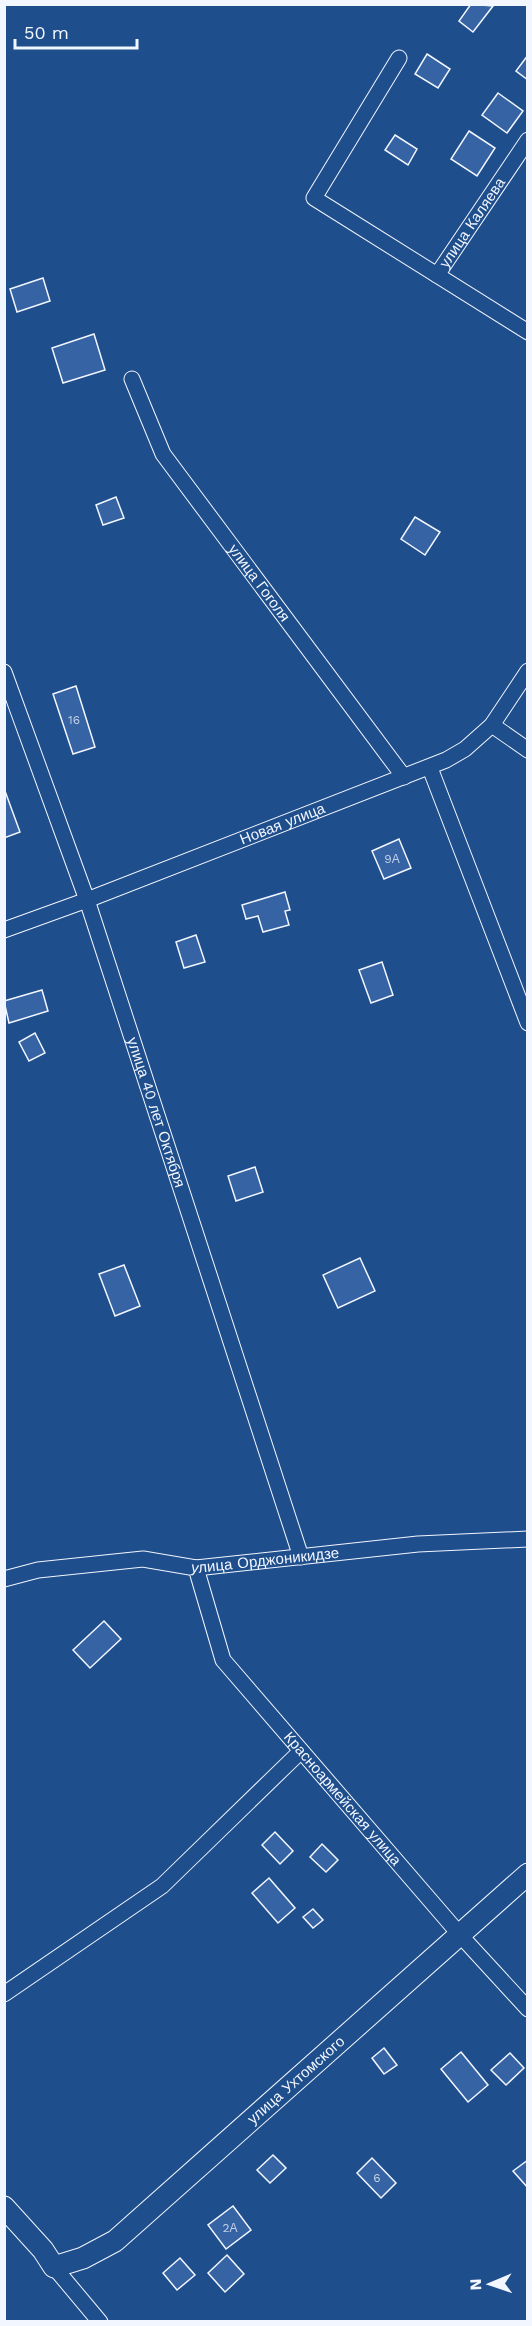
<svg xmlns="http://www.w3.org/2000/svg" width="532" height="2326" font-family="'Work Sans',sans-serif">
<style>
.building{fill:#3563a3;stroke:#f2f6ff;stroke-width:1.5}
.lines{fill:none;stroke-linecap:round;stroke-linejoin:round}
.street-casing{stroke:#f2f6ff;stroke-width:17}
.secondary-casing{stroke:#f2f6ff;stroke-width:23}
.street{stroke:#1f4e8c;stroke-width:15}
.secondary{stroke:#1f4e8c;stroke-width:21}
.labels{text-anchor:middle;stroke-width:4.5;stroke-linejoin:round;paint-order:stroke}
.number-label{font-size:12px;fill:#c3d1e8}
.street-label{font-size:15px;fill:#f2f6ff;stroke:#1f4e8c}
</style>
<rect width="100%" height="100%" fill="#1f4e8c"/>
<g class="building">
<path d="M471 4 493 6 473 32 459 21Z"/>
<path d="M427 54 450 69 438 88 415 74Z"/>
<path d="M528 55V80L516 71Z"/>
<path d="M498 93 523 111 507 133 482 115Z"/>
<path d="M469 131 495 148 477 176 451 159Z"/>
<path d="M395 135 417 149 408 165 385 150Z"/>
<path d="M43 278 50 301 17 312 10 289Z"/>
<path d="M94 334 105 370 63 383 52 348Z"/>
<path d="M116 497 124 518 103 525 96 505Z"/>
<path d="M415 517 440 532 425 555 401 539Z"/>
<path d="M76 686 95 747 73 754 53 694Z"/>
<path d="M5 791 20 832 4 838V792Z"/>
<path d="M399 839 411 868 384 879 372 851Z"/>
<path d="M285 892 290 910 285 911 289 925 263 932 258 916 246 919 242 905Z"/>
<path d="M196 935 205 962 184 968 176 942Z"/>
<path d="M382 962 393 995 371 1003 359 970Z"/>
<path d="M42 990 48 1011 9 1023 4 1001Z"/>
<path d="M35 1033 45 1053 29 1061 19 1042Z"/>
<path d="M255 1167 263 1192 236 1201 228 1176Z"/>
<path d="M360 1258 375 1291 338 1308 323 1275Z"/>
<path d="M124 1265 140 1306 115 1316 99 1274Z"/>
<path d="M104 1621 121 1639 90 1668 73 1650Z"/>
<path d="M275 1832 293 1851 280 1864 262 1845Z"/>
<path d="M322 1844 338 1860 326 1872 310 1857Z"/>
<path d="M269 1878 295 1908 278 1923 252 1893Z"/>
<path d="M313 1909 323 1920 313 1928 303 1917Z"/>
<path d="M384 2048 397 2065 384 2074 372 2058Z"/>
<path d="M461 2052 488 2085 468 2102 441 2069Z"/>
<path d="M510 2053 524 2068 506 2085 491 2070Z"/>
<path d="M273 2155 286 2168 270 2183 257 2170Z"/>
<path d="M372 2158 396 2183 381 2198 357 2173Z"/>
<path d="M528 2160V2188L513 2171Z"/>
<path d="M233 2206 251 2230 226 2249 208 2225Z"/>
<path d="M227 2255 244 2274 225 2292 208 2273Z"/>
<path d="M180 2258 195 2275 177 2290 163 2273Z"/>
</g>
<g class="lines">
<g class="street-casing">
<g id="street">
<path d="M399 58 314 198 528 332"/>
<path id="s1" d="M437 275 528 140"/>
<path id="s2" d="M132 379 163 454 404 777"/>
<path id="s3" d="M4 672 87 900 301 1557"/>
<path d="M492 725 528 750"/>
<path d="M430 768 528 1023"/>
<path id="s4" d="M4 930 87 900 446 760 465 749 492 725 528 671"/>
<path id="s5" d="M196 1568 223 1660 461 1936 528 2009"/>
<path id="s6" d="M4 1579 38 1570 143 1559 196 1568 418 1544 528 1539"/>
<path d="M4 1994 162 1886 301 1751"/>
<path d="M54 2267 100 2322"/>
</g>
</g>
<g class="secondary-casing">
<g id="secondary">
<path id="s7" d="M4 2207 43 2250 54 2267 83 2258 115 2241 528 1874"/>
</g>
</g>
<use href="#street" class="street"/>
<use href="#secondary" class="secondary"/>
</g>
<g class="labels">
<g class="number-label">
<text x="74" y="724">16</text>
<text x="392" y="863">9А</text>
<text x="377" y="2182">6</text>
<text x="230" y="2232">2А</text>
</g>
<g class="street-label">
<text dy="5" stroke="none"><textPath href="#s1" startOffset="63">улица Каляева</textPath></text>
<text dy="5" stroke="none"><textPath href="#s2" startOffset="242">улица Гоголя</textPath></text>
<text dy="5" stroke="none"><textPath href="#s4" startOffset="298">Новая улица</textPath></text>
<text dy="5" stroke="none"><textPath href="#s3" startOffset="466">улица 40 лет Октября</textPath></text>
<text dy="5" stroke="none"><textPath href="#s6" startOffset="264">улица Орджоникидзе</textPath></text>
<text dy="5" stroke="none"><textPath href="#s5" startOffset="279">Красноармейская улица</textPath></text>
<text dy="5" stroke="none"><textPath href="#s7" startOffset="387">улица Ухтомского</textPath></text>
</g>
</g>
<rect width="532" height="2326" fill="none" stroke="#f2f6ff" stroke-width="12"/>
<g transform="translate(490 2284) rotate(268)" stroke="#1f4e8c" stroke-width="4.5" paint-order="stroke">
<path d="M0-4.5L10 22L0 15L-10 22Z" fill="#f2f6ff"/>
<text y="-9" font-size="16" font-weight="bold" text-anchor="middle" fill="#f2f6ff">N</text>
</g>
<path d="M15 39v9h122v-9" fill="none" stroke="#f2f6ff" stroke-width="3"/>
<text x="24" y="39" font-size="18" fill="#f2f6ff" stroke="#1f4e8c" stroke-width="4.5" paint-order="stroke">50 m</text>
</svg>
